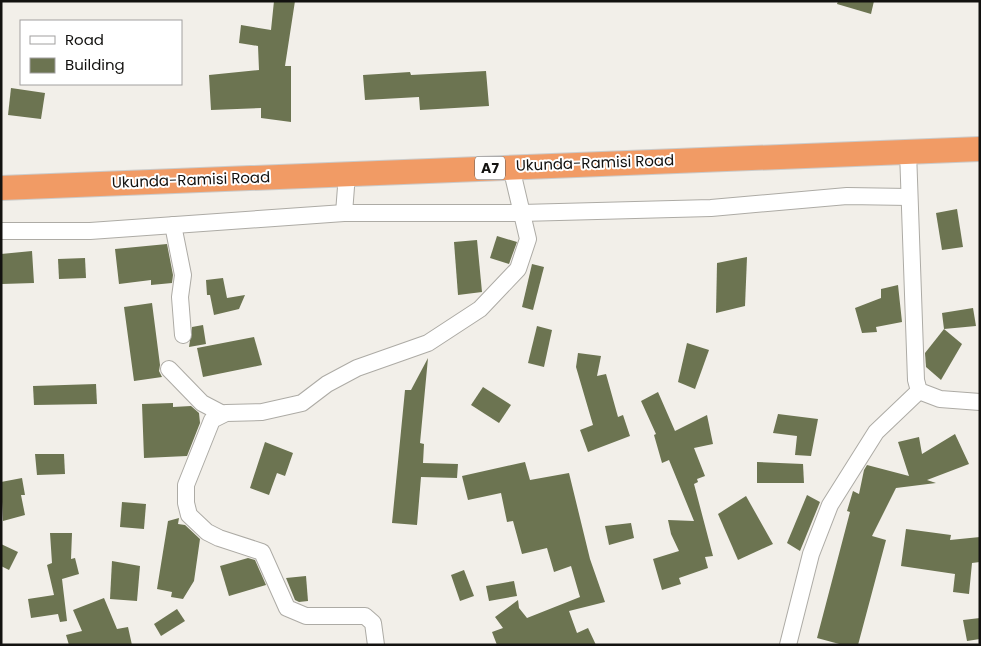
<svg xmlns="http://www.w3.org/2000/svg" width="981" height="646" font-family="Poppins,sans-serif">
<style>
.building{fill:#6c7451}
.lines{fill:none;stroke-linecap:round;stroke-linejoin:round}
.minor-casing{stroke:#adaba5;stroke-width:18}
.highway-casing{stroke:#cbcbca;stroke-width:26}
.minor{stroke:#fff;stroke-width:16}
.highway{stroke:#f19b65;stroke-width:24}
.labels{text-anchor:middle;stroke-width:4;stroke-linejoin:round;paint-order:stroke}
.shield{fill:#fff;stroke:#5a5958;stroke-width:1}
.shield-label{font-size:14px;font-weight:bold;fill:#131210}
.street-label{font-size:15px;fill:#131210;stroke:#fff}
</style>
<rect width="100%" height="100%" fill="#f2efe9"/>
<g class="building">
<path d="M274 1H295L285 66H291V122L261 118V108L211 110 209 75 259 70 258 46 239 43 241 25 271 30Z"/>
<path d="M838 1H874L871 14 837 4Z"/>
<path d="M486 71 489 106 420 110 419 97 365 100 363 75 410 72 411 75Z"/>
<path d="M11 88 45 93 41 119 8 115Z"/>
<path d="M957 209 963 247 942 250 936 213Z"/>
<path d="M497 236 517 242 509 264 490 258Z"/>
<path d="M477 240 482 292 458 295 454 242Z"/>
<path d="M167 244 173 275 172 283 151 285V280L119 284 115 249Z"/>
<path d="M32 251 34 283 2 284 1 254Z"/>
<path d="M747 257 745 306 716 313 717 263Z"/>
<path d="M85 258 86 278 59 279 58 259Z"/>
<path d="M532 264 544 267 533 310 522 307Z"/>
<path d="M223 278 227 298 245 295 239 309 214 315 210 295H207L206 280Z"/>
<path d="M898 285 902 322 876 327 877 332 862 333 855 308 881 298V289Z"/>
<path d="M152 303 160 365 159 371 162 377 134 381 124 307Z"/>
<path d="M973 308 976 326 944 329 942 313Z"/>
<path d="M203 325 206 344 189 347 192 327Z"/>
<path d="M537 326 552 330 544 367 528 363Z"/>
<path d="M944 329 962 344 941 380 926 367 925 353Z"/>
<path d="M254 337 262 365 203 377 197 348Z"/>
<path d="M687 343 709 350 695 389 678 382Z"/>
<path d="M578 353 601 356 597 376 606 374 618 417 623 415 630 436 588 452 580 430 593 425 576 367Z"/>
<path d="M428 358 420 443 424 444 423 463 458 464 457 478 421 477 417 525 392 523 405 390H411Z"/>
<path d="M96 384 97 404 34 405 33 386Z"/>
<path d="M483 387 511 405 499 423 471 405Z"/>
<path d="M658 392 675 431 707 415 713 444 694 448 705 476 697 479 698 482 694 484 713 556 705 557 708 568 679 578 681 584 662 590 653 559 679 551 671 534 668 520 694 521 669 460 662 463 654 435 656 434 641 401Z"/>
<path d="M173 403V407L191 406 199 413 200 423 187 456 144 458 142 404Z"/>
<path d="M778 414 818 419 811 456 795 455 797 436 773 433Z"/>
<path d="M955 434 969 464 927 480 936 483 896 488 872 536 886 540 858 645H843L817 638 850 512 847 511 853 491 859 494 864 470 867 465 909 476 898 442 919 437 922 454Z"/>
<path d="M265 442 293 453 285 476 277 473 269 495 250 488Z"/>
<path d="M35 454H64L65 474 37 475Z"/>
<path d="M525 462 530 480 569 473 590 559 605 602 569 611 577 633 588 628 596 645H497L492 632 503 628 495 617 518 600 519 608 527 618 580 597 571 566 554 572 547 548 522 554 513 521 507 522 501 493 468 500 462 476Z"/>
<path d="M757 462 803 464 804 483H757Z"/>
<path d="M22 478 25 495H21L25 515 3 521 1 482Z"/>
<path d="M807 495 820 502 800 551 787 543Z"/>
<path d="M746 496 773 544 738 560 718 514Z"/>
<path d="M122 502 146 504 144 529 120 527Z"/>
<path d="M179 518 178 524 185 525 200 539 194 581 183 599 171 597 172 592 157 589 168 521Z"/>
<path d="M631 523 634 538 609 545 605 526Z"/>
<path d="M906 529 951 535 950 540 980 537V562L972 563 969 594 953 592 955 574 901 566Z"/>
<path d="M50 533H72L71 559 75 558 79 574 62 579 67 621 60 622 58 614 31 618 28 599 54 595 47 565 52 563Z"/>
<path d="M1 544 18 552 9 570 1 566Z"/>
<path d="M248 558 255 560 266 585 229 596 220 566Z"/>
<path d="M112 561 140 566 137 601 110 599Z"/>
<path d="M464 570 474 596 460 601 451 575Z"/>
<path d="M306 576 308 601 299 602 295 600 286 578Z"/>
<path d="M514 581 517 596 489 601 486 586Z"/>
<path d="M104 598 117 629 128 627 132 645H69L66 635 82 631 73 610Z"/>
<path d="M177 609 185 621 161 636 154 624Z"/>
<path d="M980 618V639L967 641 963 620Z"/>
</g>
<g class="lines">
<g class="minor-casing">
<g id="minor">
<path d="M908 151 916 380 919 391 940 399 980 402"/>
<path d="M344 213 347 174"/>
<path d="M173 225 183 275 180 297 183 335"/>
<path d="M1 231H90L344 213H521L711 208 847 196 909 197"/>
<path d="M169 369 202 403 223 414"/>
<path d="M376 645 373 623 365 616H306L287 608 262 552 219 538 207 532 189 515 186 503V485L212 420 226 413 262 412 302 403 327 384 357 368 428 343 480 309 518 269 528 239 511 167"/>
<path d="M788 645 811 554 830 505 876 432 919 391"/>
</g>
</g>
<g class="highway-casing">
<path id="highway" d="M1 188 980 149"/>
</g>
<use href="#minor" class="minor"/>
<use href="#highway" class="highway"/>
</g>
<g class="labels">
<rect class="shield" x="475" y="156.5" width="30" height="23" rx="4"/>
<g class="shield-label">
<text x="490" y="173">A7</text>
</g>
<g class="street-label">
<text transform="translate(595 163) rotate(-2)" y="5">Ukunda-Ramisi Road</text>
<text transform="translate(191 180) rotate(-2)" y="5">Ukunda-Ramisi Road</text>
</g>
</g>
<rect width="981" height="646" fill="none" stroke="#131210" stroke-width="5"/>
<rect x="20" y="20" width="162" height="65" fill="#ffffff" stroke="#a1a09f"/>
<rect x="30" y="36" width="25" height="8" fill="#ffffff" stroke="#a1a09f"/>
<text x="65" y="45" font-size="15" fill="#131210">Road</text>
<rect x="30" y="58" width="25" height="15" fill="#6c7451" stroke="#a1a09f"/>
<text x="65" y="70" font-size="15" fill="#131210">Building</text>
</svg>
